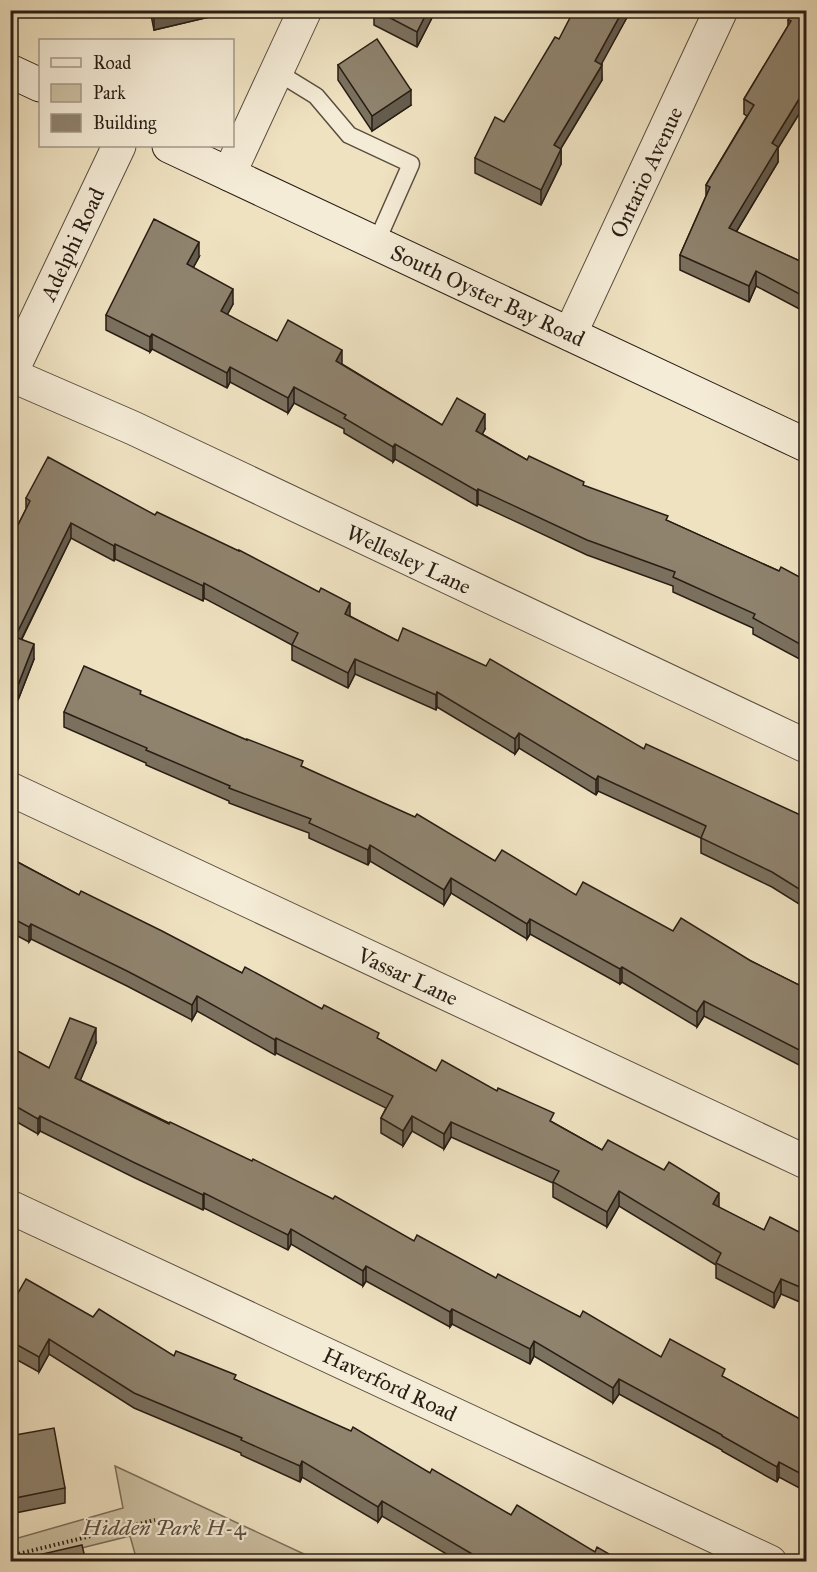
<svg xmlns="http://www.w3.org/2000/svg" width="817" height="1572" font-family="'IM FELL Great Primer',serif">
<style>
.green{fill:#cdc1a4;stroke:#7a6f5c;stroke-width:1.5}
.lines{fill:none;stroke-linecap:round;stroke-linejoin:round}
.service-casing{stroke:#5a4e3f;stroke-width:19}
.minor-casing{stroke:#5a4e3f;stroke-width:35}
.tertiary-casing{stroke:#5a4e3f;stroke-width:35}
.secondary-casing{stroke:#281d14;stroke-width:35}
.path{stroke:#281d14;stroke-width:4;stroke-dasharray:1.5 3;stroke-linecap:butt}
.service{stroke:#f5ecd7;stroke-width:16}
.minor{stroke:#f5ecd7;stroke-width:33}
.tertiary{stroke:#f5ecd7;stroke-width:33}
.secondary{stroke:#f5ecd7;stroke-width:33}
.wall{fill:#7b715f;stroke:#281d14;stroke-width:1.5}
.shaded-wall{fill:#645c4d;stroke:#281d14;stroke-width:1.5}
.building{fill:#8f836e;stroke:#281d14;stroke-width:1.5}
.labels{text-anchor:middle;stroke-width:4.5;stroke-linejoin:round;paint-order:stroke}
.street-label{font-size:22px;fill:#281d14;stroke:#f5ecd7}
.park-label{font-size:22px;font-style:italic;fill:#5a4e3f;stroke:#f5ecd7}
</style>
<rect width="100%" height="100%" fill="#efe2c1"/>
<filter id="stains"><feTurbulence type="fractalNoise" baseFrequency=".00333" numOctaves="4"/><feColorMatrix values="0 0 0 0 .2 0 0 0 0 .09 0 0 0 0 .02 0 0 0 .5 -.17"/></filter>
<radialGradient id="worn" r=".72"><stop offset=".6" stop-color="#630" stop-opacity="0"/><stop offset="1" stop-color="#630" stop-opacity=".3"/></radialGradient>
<path class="green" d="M115 1466 319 1561H137L130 1536 29 1561 11 1562V1540L123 1508Z"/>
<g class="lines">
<g class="service-casing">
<path id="service" d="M277 72 316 96 349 135 411 164 376 243"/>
</g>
<g class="minor-casing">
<g id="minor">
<path d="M570 334 721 10"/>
<path d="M10 375 119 146"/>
<path d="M11 375 133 428 806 746"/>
<path d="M10 789 806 1162"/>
<path d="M10 1207 770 1562"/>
</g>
</g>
<g class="tertiary-casing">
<path id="tertiary" d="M229 174 305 10"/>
</g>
<g class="secondary-casing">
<g id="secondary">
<path d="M10 71 40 85"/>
<path d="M169 146 806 445"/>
</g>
</g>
<path class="path" d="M10 1556 155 1520"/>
<use href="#service" class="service"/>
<use href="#minor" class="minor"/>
<use href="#tertiary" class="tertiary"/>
<use href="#secondary" class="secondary"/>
</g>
<g class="wall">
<path d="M150 10H218V15L154 30Z"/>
<path d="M374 10H436L417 47 374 25Z"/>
<path d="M631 10 601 64 602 80 561 148V164L541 205 475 173V158L504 122 559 39Z"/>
<path d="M807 10V101L778 148V162L736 232 802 262 807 257V313L756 286 749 302 680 270V255L706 196V185L747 116 744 114V99L788 26V20Z"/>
<path d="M338 65 411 105 372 131 338 80Z"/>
<path d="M199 257 193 268 233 304 227 315 277 341 342 364 442 425 485 429 482 434 527 460 584 486 668 521 779 571 807 581V663L753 634V628L673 592V586L587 555 478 504 477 506 395 459 393 462 344 433V429L294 403 288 413 230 382 227 388 152 349 150 352 106 330V315Z"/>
<path d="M26 498 155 515 398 641 644 749 807 818V909L772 887 701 853V838L598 791 596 795 519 748 515 754 437 707 436 710 355 674 348 688 292 660V645L204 598 203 601 115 559 114 561 71 538 22 639 34 659 18 700 10 697V541L26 509Z"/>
<path d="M141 695 303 767 495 861 576 895 751 961 807 989V1069L704 1016 697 1027 622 982 620 984 530 934 527 939 451 893 444 905 370 861 368 865 309 838V833L229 803V801L146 765V763L64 727V712Z"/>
<path d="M10 858 79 895 242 973 322 1009 379 1039 436 1071 497 1091 602 1150 764 1230 807 1236V1305L781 1294 774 1308 716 1278V1265L619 1206 607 1227 553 1197V1183L451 1137 444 1149 412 1131 403 1146 381 1133V1118L386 1108 276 1053 275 1055 197 1011 192 1020 127 986 31 939 29 942 10 932Z"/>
<path d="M96 1043 80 1080 414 1241 580 1317 661 1357 725 1378 807 1423V1492L779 1477 777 1482 722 1451V1450L619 1394 613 1403 534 1356 530 1364 452 1324 450 1327 366 1281 363 1286 291 1244 288 1250 204 1208 203 1210 135 1178 40 1131 38 1134 10 1118V1047L49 1068Z"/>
<path d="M10 1307 93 1317 174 1356 236 1380 430 1473 511 1515 595 1552 623 1562H460L382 1516 378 1522 302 1477 300 1482 241 1455V1453L134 1408 49 1354 39 1372 10 1356Z"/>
<path d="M10 1436 65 1488V1503L15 1513 10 1488Z"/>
</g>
<g class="shaded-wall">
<path d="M172 10H218V15L154 30V15Z"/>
<path d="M428 10H436L417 47V32Z"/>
<path d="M623 10H631L595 76V61Z"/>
<path d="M602 65V80L554 160V145Z"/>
<path d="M807 86V101L778 148V162L729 244V228L772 143Z"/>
<path d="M411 90V105L372 131V116Z"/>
<path d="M561 149V164L541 205V190Z"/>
<path d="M17 159V174L10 187V172Z"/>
<path d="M199 242V257L187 279V264Z"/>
<path d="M756 271V286L749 302V286Z"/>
<path d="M233 289V304L221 326V311Z"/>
<path d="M152 334V349L150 352V337Z"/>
<path d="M342 350V365L336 361Z"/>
<path d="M230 367V382L227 388V373Z"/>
<path d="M294 387V403L288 413V398Z"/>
<path d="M485 414V429L476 446V431Z"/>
<path d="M395 444V459L393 462V447Z"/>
<path d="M478 489V504L477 506V491Z"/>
<path d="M71 523V538L15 652V637Z"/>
<path d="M115 544V559L114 561V546Z"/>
<path d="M204 583V598L203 601V586Z"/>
<path d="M350 603V618L345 614Z"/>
<path d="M34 644V659L18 700V685Z"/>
<path d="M355 659V674L348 688V673Z"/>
<path d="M437 692V707L436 710V695Z"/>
<path d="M519 733V748L515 754V739Z"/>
<path d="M598 776V791L596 795V780Z"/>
<path d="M370 845V861L368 865V850Z"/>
<path d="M451 878V893L444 905V890Z"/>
<path d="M530 919V934L527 939V924Z"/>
<path d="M31 924V939L29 942V927Z"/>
<path d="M622 967V982L620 984V969Z"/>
<path d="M197 996V1011L192 1020V1005Z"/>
<path d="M704 1001V1016L697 1027V1012Z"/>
<path d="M96 1028V1043L75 1093V1078Z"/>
<path d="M276 1038V1053L275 1055V1040Z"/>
<path d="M40 1116V1131L38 1134V1119Z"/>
<path d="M412 1116V1131L403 1146V1131Z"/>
<path d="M451 1122V1137L444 1149V1134Z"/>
<path d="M619 1191V1206L607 1227V1212Z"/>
<path d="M204 1193V1208L203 1210V1195Z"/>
<path d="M719 1193V1208L713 1204Z"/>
<path d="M291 1229V1244L288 1250V1235Z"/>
<path d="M366 1266V1281L363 1286V1271Z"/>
<path d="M781 1279V1294L774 1308V1293Z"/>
<path d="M452 1309V1324L450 1327V1312Z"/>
<path d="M49 1339V1354L39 1372V1357Z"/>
<path d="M534 1341V1356L530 1364V1349Z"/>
<path d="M619 1379V1394L613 1403V1388Z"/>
<path d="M302 1461V1477L300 1482V1466Z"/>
<path d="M779 1462V1477L777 1482V1467Z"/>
<path d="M382 1501V1516L378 1522V1507Z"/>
</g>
<g class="building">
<path d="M153 10H172L154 15Z"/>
<path d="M375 10H428L417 32Z"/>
<path d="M574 10H623L595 61 602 65 554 145 561 149 541 190 475 158 495 117 504 122 555 37 559 39Z"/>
<path d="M794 10H807V86L772 143 778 147 729 228 802 262 805 257H807V298L756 271 749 286 680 255 710 187 706 185 754 105 744 99 791 21 788 20Z"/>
<path d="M377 39 411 90 372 116 338 65Z"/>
<path d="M10 156 17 159 10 172Z"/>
<path d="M154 219 199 242 187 264 233 289 221 311 277 341 288 320 342 350 336 361 442 425 457 398 485 414 476 431 527 460 529 456 584 482 583 485 668 516 666 520 779 571 781 567 807 581V648L753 618 755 614 673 577 675 572 587 540 478 489 477 491 395 444 393 447 344 418 346 415 294 387 288 398 230 367 227 373 152 334 150 337 106 315Z"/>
<path d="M48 457 155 515 157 512 239 551V550L319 592 321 588 350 603 345 614 398 641 403 628 486 666 490 659 644 749 646 744 807 818V894L772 872 701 838 706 826 598 776 596 780 519 733 515 739 437 692 436 695 355 659 348 673 292 645 298 633 204 583 203 586 115 544 114 546 71 523 15 637 34 644 18 685 10 682V541L30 501 26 498Z"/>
<path d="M84 666 141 691 140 694 247 740V739L303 761 301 766 415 817 417 814 495 861 502 850 576 895 583 882 673 931 681 918 751 961 807 989V1054L704 1001 697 1012 622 967 620 969 530 919 527 924 451 878 444 890 370 845 368 850 309 823 311 819 229 788 230 786 146 750 147 748 64 712Z"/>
<path d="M10 858 79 895 81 891 162 931 242 973 245 967 322 1009 324 1005 379 1033 377 1038 436 1071 442 1060 497 1091 498 1088 554 1113 550 1121 602 1150 608 1140 664 1170 669 1162 719 1193 713 1204 764 1230 770 1217 807 1236V1290L781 1279 774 1293 716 1263 721 1253 619 1191 607 1212 553 1182 559 1171 451 1122 444 1134 412 1116 403 1131 381 1118 393 1096 276 1038 275 1040 197 996 192 1005 127 971 31 924 29 927 10 917Z"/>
<path d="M70 1018 96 1028 75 1078 169 1124 170 1122 252 1161 253 1159 333 1199 335 1196 414 1241 417 1235 496 1278 498 1274 580 1317 583 1311 661 1357 670 1339 725 1369 722 1376 807 1423V1477L779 1462 777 1467 722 1436V1435L619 1379 613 1388 534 1341 530 1349 452 1309 450 1312 366 1266 363 1271 291 1229 288 1235 204 1193 203 1195 135 1163 40 1116 38 1119 10 1103V1047L49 1068Z"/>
<path d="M26 1279 93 1317 99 1309 174 1356 176 1351 236 1375 234 1379 351 1431 353 1427 430 1473 432 1469 511 1515 517 1505 595 1552 597 1547 623 1562H483L484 1561 382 1501 378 1507 302 1461 300 1466 241 1440 242 1438 134 1393 49 1339 39 1357 10 1341V1307Z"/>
<path d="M54 1428 65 1488 15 1498 10 1473V1436Z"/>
<path d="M82 1545 86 1562H36L34 1556Z"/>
</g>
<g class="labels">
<g class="street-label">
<text transform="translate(646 172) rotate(-65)" y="8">Ontario Avenue</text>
<text transform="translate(72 244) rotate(-65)" y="8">Adelphi Road</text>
<text transform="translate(488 295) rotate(25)" y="8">South Oyster Bay Road</text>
<text transform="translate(409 559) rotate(25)" y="8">Wellesley Lane</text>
<text transform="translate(408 976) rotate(25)" y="8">Vassar Lane</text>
<text transform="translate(390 1384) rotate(25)" y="8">Haverford Road</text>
</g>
<g class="park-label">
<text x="164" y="1535">Hidden Park H-4</text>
</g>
</g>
<rect width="817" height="1572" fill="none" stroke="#efe2c1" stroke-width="36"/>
<rect x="12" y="12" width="793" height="1548" fill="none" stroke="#281d14" stroke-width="3"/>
<rect x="18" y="18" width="781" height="1536" fill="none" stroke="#281d14" stroke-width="1.5"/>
<rect x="39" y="39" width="195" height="108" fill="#f5ecd7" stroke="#a39989" stroke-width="1.5"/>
<rect x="51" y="58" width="30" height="9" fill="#f5ecd7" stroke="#a39989" stroke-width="1.5"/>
<text x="93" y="69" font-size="18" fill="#281d14">Road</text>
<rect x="51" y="84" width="30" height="18" fill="#cdc1a4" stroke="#a39989" stroke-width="1.5"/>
<text x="93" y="99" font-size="18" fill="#281d14">Park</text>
<rect x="51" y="114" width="30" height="18" fill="#8f836e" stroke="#a39989" stroke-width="1.5"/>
<text x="93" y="129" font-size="18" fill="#281d14">Building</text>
<rect width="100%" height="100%" filter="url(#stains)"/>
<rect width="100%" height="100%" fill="url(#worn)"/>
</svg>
